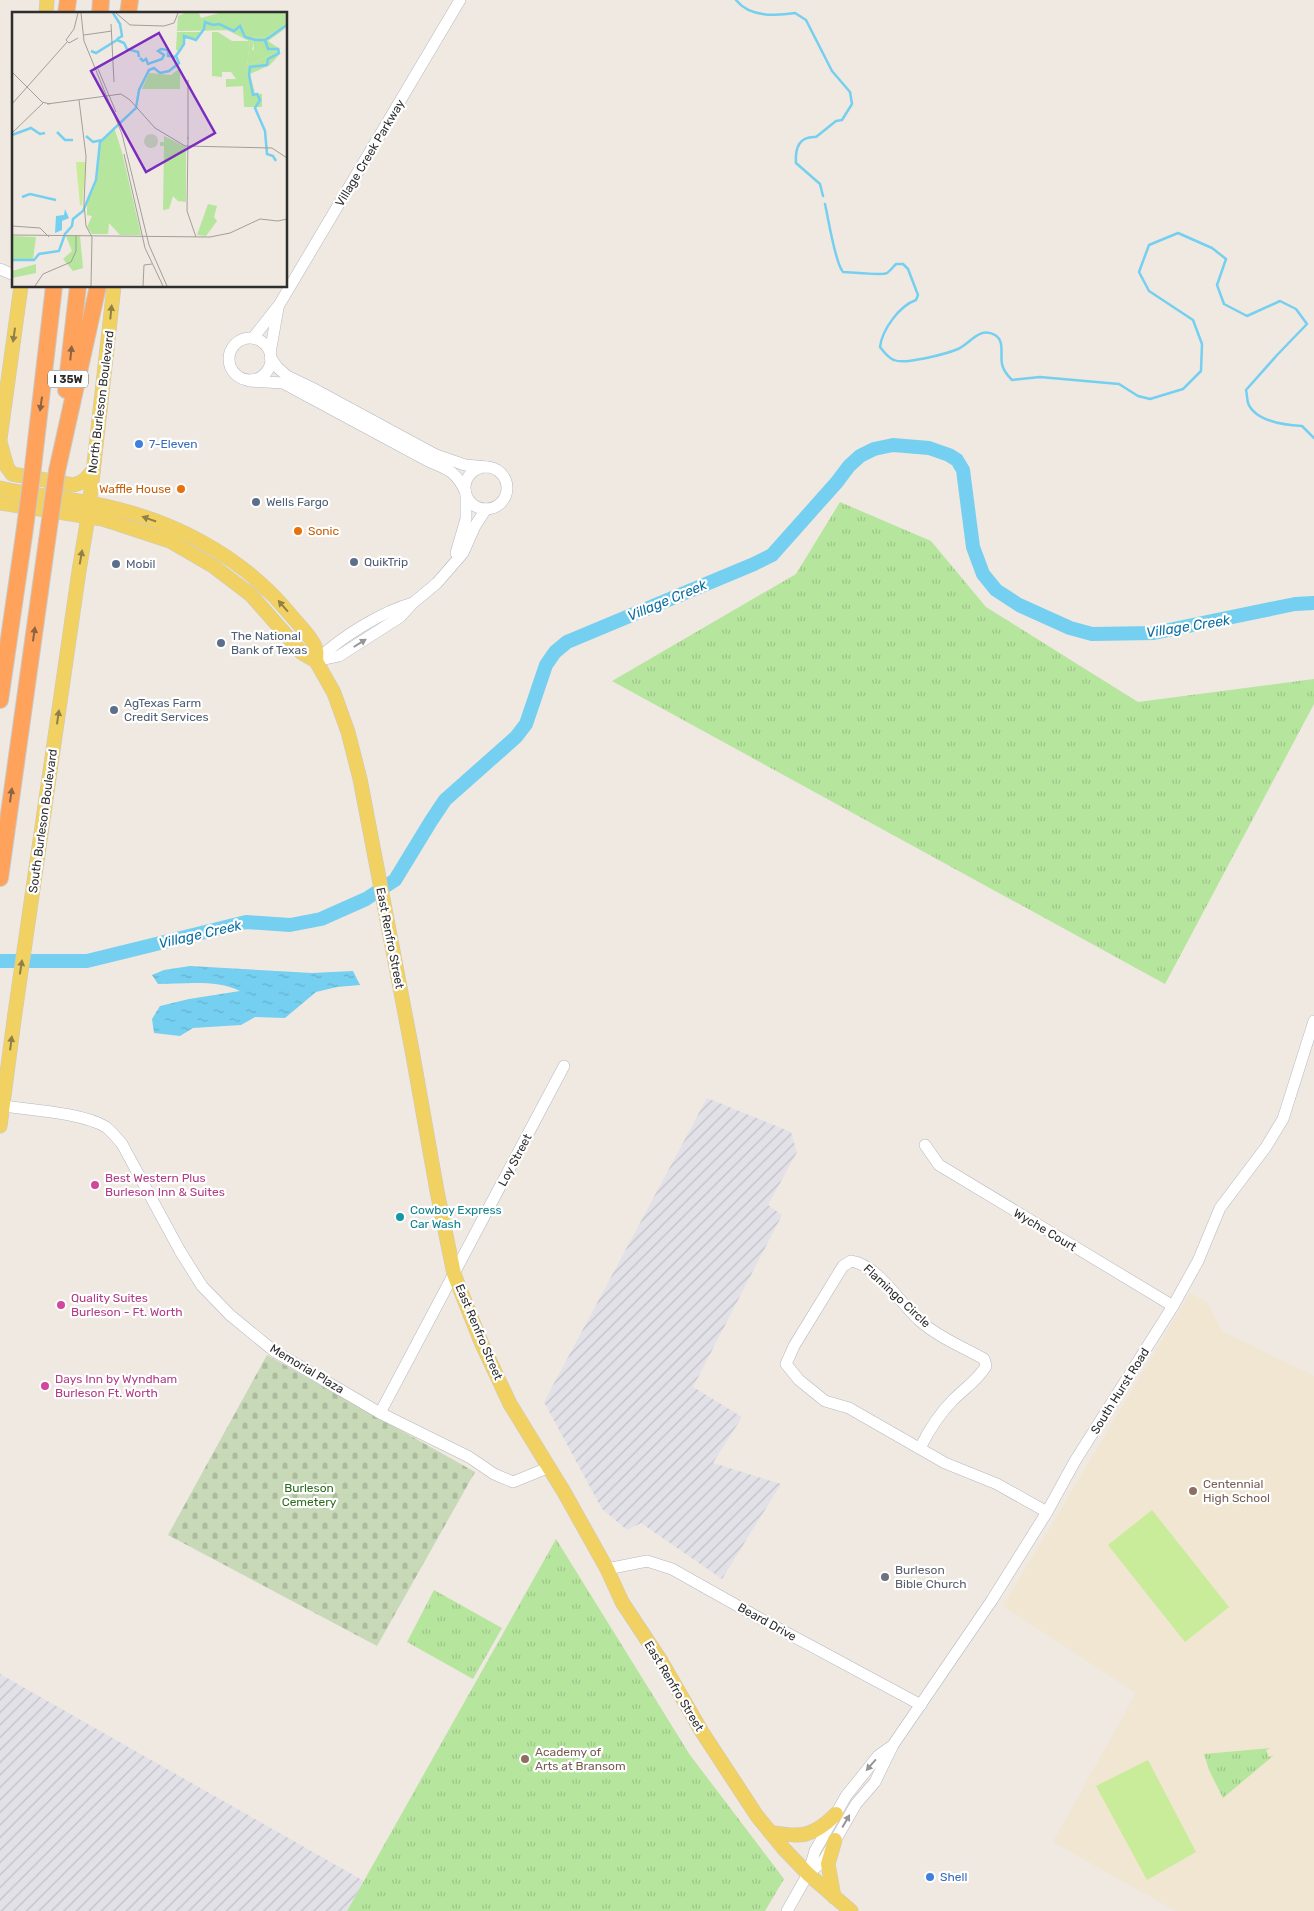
<svg xmlns="http://www.w3.org/2000/svg" width="1314" height="1911" font-family="Rubik,sans-serif">
<style>
.industrial{fill:url(#industrial-furrows)}
.education{fill:#f0e6d1}
.grass{fill:url(#grass-tufts)}
.cemetery{fill:url(#cemetery-stones)}
.pitch{fill:#c9ec9a}
.water{fill:url(#water-ripples)}
.lines{fill:none;stroke-linecap:round;stroke-linejoin:round}
.stream{stroke:#75cff0;stroke-width:2.5}
.river{stroke:#75cff0;stroke-width:14}
.minor-casing{stroke:#b4b7c1;stroke-width:12}
.major-casing{stroke:#c9c9c9;stroke-width:15}
.highway-casing{stroke:#c9c9c9;stroke-width:18}
.minor{stroke:#fff;stroke-width:11}
.major{stroke:#f2d163;stroke-width:14}
.highway{stroke:#ffa35c;stroke-width:16}
.highway-bridge-casing{stroke:#c9c9c9;stroke-width:18;stroke-linecap:butt}
.highway-bridge{stroke:#ffa35c;stroke-width:16}
.oneway{fill:#908048}
.oneway2{fill:#8c6343}
.oneway3{fill:#969696}
.shop-dot{fill:#3f7fe0;stroke:#fff;stroke-width:2}
.food-dot{fill:#e8710a;stroke:#fff;stroke-width:2}
.service-dot{fill:#5c6f8a;stroke:#fff;stroke-width:2}
.hotel-dot{fill:#d1479c;stroke:#fff;stroke-width:2}
.culture-dot{fill:#0f9aa8;stroke:#fff;stroke-width:2}
.education-dot{fill:#8d6e63;stroke:#fff;stroke-width:2}
.worship-dot{fill:#6b7280;stroke:#fff;stroke-width:2}
.labels{text-anchor:middle;stroke-width:4.5;stroke-linejoin:round;paint-order:stroke}
.shield{fill:#fff;stroke:#6d6d6d;stroke-width:1}
.shield-label{font-size:11px;font-weight:bold;fill:#2e2e2e}
.street-label{font-size:12px;fill:#2e2e2e;stroke:#fff}
.shop-label{font-size:12px;fill:#366cbe;stroke:#fff;text-anchor:start}
.food-label{font-size:12px;fill:#c56008;stroke:#fff;text-anchor:end}
.service-label{font-size:12px;fill:#4e5e75;stroke:#fff;text-anchor:start}
.hotel-label{font-size:12px;fill:#b23c85;stroke:#fff;text-anchor:start}
.culture-label{font-size:12px;fill:#0d838f;stroke:#fff;text-anchor:start}
.education-label{font-size:12px;fill:#785e54;stroke:#fff;text-anchor:start}
.park-label{font-size:12px;fill:#2c6e1b;stroke:#fff}
.worship-label{font-size:12px;fill:#5b616d;stroke:#fff;text-anchor:start}
.water-label{font-size:14px;font-style:italic;fill:#0d6fa3;stroke:#fff}
.inset-river{fill:none;stroke:#75cff0;stroke-width:2.5}
.inset-road{fill:none;stroke:#a29e99;stroke-width:1}
.view{fill:#7b2cbf;fill-opacity:0.15;stroke:#7b2cbf;stroke-width:2.5}
.inset-edge{fill:none;stroke:#2e2e2e;stroke-width:2.5}
</style>
<defs>
<pattern id="industrial-furrows" width="10" height="10" patternUnits="userSpaceOnUse" patternTransform="scale(1.25)"><rect width="10" height="10" fill="#e3e1e8"/><path d="M-1 1l2-2M0 10L10 0M9 11l2-2" fill="none" stroke="#c3c1c7"/></pattern>
<pattern id="grass-tufts" width="24" height="20" patternUnits="userSpaceOnUse" patternTransform="scale(1.25)"><rect width="24" height="20" fill="#b6e59e"/><path d="M3 7l-1-3M5 7V3M7 7l1-3M15 17l-1-3M17 17v-4M19 17l1-3" fill="none" stroke="#9dc588"/></pattern>
<pattern id="cemetery-stones" width="16" height="16" patternUnits="userSpaceOnUse" patternTransform="scale(1.25)"><rect width="16" height="16" fill="#c8d9b8"/><path d="M2 7V4a2 2 0 0 1 4 0v3zM10 15v-3a2 2 0 0 1 4 0v3z" fill="#acbb9e"/></pattern>
<pattern id="water-ripples" width="26" height="14" patternUnits="userSpaceOnUse" patternTransform="scale(1.25)"><rect width="26" height="14" fill="#75cff0"/><path d="M2 4q2-2 4 0t4 0M15 11q2-2 4 0t4 0" fill="none" stroke="#66b2ce"/></pattern>
</defs>
<rect width="100%" height="100%" fill="#efe9e1"/>
<g class="industrial">
<path d="M707 1098 791 1132 797 1152 768 1205 782 1215 693 1387 742 1417 713 1463 781 1484 722 1579 641 1523 627 1530 602 1509 544 1402Z"/>
<path d="M0 1674 364 1881 347 1911H0Z"/>
</g>
<path class="education" d="M1190 1293 1207 1302 1222 1331 1314 1376V1911H1176L1053 1842 1136 1693 1003 1606Z"/>
<g class="grass">
<path d="M840 502 931 541 986 607 1138 702 1314 679V704L1165 984 612 681 796 574Z"/>
<path d="M556 1539 690 1755 784 1879 765 1911H347Z"/>
<path d="M434 1590 502 1628 473 1679 407 1642Z"/>
<path d="M1271 1748 1266 1750 1269 1757 1274 1755 1223 1798 1209 1770 1204 1754Z"/>
</g>
<path class="cemetery" d="M267 1355 475 1472 377 1646 168 1535Z"/>
<g class="pitch">
<path d="M1152 1510 1229 1607 1185 1642 1108 1545Z"/>
<path d="M1148 1760 1196 1852 1147 1880 1096 1786Z"/>
</g>
<path class="water" d="M190 966 312 973 353 971 360 985 337 987 316 992 285 1018 255 1017 241 1025 193 1028 180 1036 154 1033 152 1019 160 1006 189 999 240 991C216 979 183 984 158 984L152 975 164 970Z"/>
<g class="lines">
<g class="stream">
<path d="M736 0C749 17 776 16 795 13L806 20 832 71 850 92 852 104 842 120 836 121 816 137C799 136 795 148 796 163L820 184 823 196"/>
<path d="M825 204C828 217 835 263 843 272 851 272 883 276 887 273 890 271 893 267 896 264H903L908 269 918 295 916 300C899 306 882 330 880 347 884 352 888 358 894 360 904 365 946 354 958 349 970 344 979 326 995 335 1005 341 1000 354 1002 364 1003 370 1008 376 1012 380L1040 377 1119 384 1138 396 1150 399 1183 389 1201 371 1202 344 1193 320 1149 291 1139 272 1149 245 1178 233 1212 248 1226 259 1217 285 1224 304 1247 316 1280 301 1296 309 1307 324 1278 354 1246 390C1247 394 1247 399 1248 403 1255 421 1285 425 1302 426L1314 438"/>
</g>
<path class="river" d="M0 961H87L246 922 290 925 321 919 366 899 395 880 431 821 445 800 516 737 526 724 546 665 555 652 567 642 754 564 772 555 837 482 849 466 860 456 874 449 893 445 929 448 949 455 957 460 963 470 973 547 983 574 996 590 1019 605 1070 628 1092 634 1154 633 1295 604 1314 603"/>
<g class="minor-casing">
<g id="minor">
<path d="M0 269 14 275"/>
<circle cx="250" cy="359" r="21"/>
<path d="M253 338 279 305 460 0"/>
<path d="M270 353 278 308"/>
<path d="M270 357 277 367 287 376 316 390 436 455 465 465 487 467"/>
<path d="M249 381 283 383 428 461C447 469 456 471 465 491"/>
<circle cx="486" cy="488" r="21"/>
<path d="M456 553 466 519V495"/>
<path d="M317 660C340 638 382 611 413 603"/>
<path d="M316 661 339 656 400 617 413 603 437 583 463 553 475 526 486 509"/>
<path d="M4 1106C32 1110 83 1113 106 1127 112 1132 117 1138 122 1144L180 1251 202 1286 230 1315 274 1351 380 1413 469 1457 494 1474 513 1482 550 1467"/>
<path d="M925 1145 939 1165 1173 1306"/>
<path d="M380 1413 564 1066"/>
<path d="M920 1448C929 1430 939 1414 953 1400 965 1388 978 1380 986 1366L984 1359C963 1347 938 1337 920 1321 900 1303 878 1265 851 1261L843 1266 794 1346 786 1364 799 1380 825 1401 849 1408 945 1463 997 1484 1047 1512"/>
<path d="M607 1569 647 1561 672 1569 761 1619 921 1705"/>
<path d="M808 1874 824 1860 856 1804 875 1782 893 1745 992 1600 1047 1512 1075 1461 1173 1306 1198 1261 1220 1208 1266 1147 1283 1119 1314 1021"/>
<path d="M787 1911 808 1874 815 1851 846 1796 878 1756 892 1746"/>
</g>
</g>
<g class="major-casing">
<g id="major">
<path d="M46 14 47 0"/>
<path d="M0 439 21 286"/>
<path d="M0 442 7 467 12 474 73 485C83 483 87 478 93 470"/>
<path d="M0 488C30 495 60 497 90 503 167 517 239 553 289 613 296 622 314 639 316 650 317 653 316 658 316 661"/>
<path d="M0 503 103 519 170 541 213 566 251 595 302 653 316 661 334 693 348 732 360 779 412 1050 437 1191 454 1274 481 1342 510 1404 564 1492 607 1569 622 1602 661 1661 702 1732 757 1816 784 1849 808 1874 851 1911"/>
<path d="M0 1126 15 1013 79 571 88 517 114 286"/>
<path d="M770 1832C801 1838 813 1837 836 1814"/>
<path d="M834 1897 828 1864 835 1840"/>
</g>
</g>
<g class="highway-casing">
<g id="highway">
<path d="M66 14 68 0"/>
<path d="M100 14 101 0"/>
<path d="M128 14 130 0"/>
<path d="M66 390 78 286"/>
<path d="M33 467 54 286"/>
<path d="M57 471 98 286"/>
<path d="M0 700 24 535"/>
<path d="M0 878 47 541"/>
</g>
</g>
<use href="#minor" class="minor"/>
<use href="#major" class="major"/>
<use href="#highway" class="highway"/>
<g class="highway-bridge-casing">
<g id="highway-bridge">
<path d="M24 535 33 467"/>
<path d="M47 541 57 471"/>
</g>
</g>
<use href="#highway-bridge" class="highway-bridge"/>
</g>
<defs><path id="oneway-solid" d="M-6-.8H1V-3.2L6.5 0L1 3.2V.8H-6Z" transform="scale(1.25)"/></defs>
<g class="oneway">
<use href="#oneway-solid" transform="translate(111 312) rotate(-84)"/>
<use href="#oneway-solid" transform="translate(14 335) rotate(98)"/>
<use href="#oneway-solid" transform="translate(149 519) rotate(-161)"/>
<use href="#oneway-solid" transform="translate(81 557) rotate(-80)"/>
<use href="#oneway-solid" transform="translate(283 606) rotate(-131)"/>
<use href="#oneway-solid" transform="translate(58 717) rotate(-82)"/>
<use href="#oneway-solid" transform="translate(21 967) rotate(-81)"/>
<use href="#oneway-solid" transform="translate(11 1043) rotate(-83)"/>
</g>
<g class="oneway2">
<use href="#oneway-solid" transform="translate(71 353) rotate(-84)"/>
<use href="#oneway-solid" transform="translate(41 404) rotate(98)"/>
<use href="#oneway-solid" transform="translate(34 634) rotate(-82)"/>
<use href="#oneway-solid" transform="translate(11 795) rotate(-82)"/>
</g>
<g class="oneway3">
<use href="#oneway-solid" transform="translate(360 643) rotate(-32)"/>
<use href="#oneway-solid" transform="translate(871 1765) rotate(131)"/>
<use href="#oneway-solid" transform="translate(846 1821) rotate(-60)"/>
</g>
<g class="shop-dot">
<circle cx="139" cy="444" r="5"/>
<circle cx="930" cy="1877" r="5"/>
</g>
<g class="food-dot">
<circle cx="181" cy="489" r="5"/>
<circle cx="298" cy="531" r="5"/>
</g>
<g class="service-dot">
<circle cx="256" cy="502" r="5"/>
<circle cx="354" cy="562" r="5"/>
<circle cx="116" cy="564" r="5"/>
<circle cx="221" cy="643" r="5"/>
<circle cx="114" cy="710" r="5"/>
</g>
<g class="hotel-dot">
<circle cx="95" cy="1185" r="5"/>
<circle cx="61" cy="1305" r="5"/>
<circle cx="45" cy="1386" r="5"/>
</g>
<circle class="culture-dot" cx="400" cy="1217" r="5"/>
<g class="education-dot">
<circle cx="1193" cy="1491" r="5"/>
<circle cx="525" cy="1759" r="5"/>
</g>
<circle class="worship-dot" cx="885" cy="1577" r="5"/>
<g class="labels">
<rect class="shield" x="48" y="370.5" width="40" height="17" rx="4"/>
<g class="shield-label">
<text x="68" y="383">I 35W</text>
</g>
<g class="street-label">
<text transform="translate(370 153) rotate(-59)" y="4">Village Creek Parkway</text>
<text transform="translate(101 402) rotate(-83)" y="4">North Burleson Boulevard</text>
<text transform="translate(43 821) rotate(-82)" y="4">South Burleson Boulevard</text>
<text transform="translate(390 938) rotate(79)" y="4">East Renfro Street</text>
<text transform="translate(515 1160) rotate(-62)" y="4">Loy Street</text>
<text transform="translate(1045 1230) rotate(31)" y="4">Wyche Court</text>
<text transform="translate(897 1296) rotate(43)" y="4">Flamingo Circle</text>
<text transform="translate(479 1332) rotate(67)" y="4">East Renfro Street</text>
<text transform="translate(307 1369) rotate(31)" y="4">Memorial Plaza</text>
<text transform="translate(1120 1391) rotate(-58)" y="4">South Hurst Road</text>
<text transform="translate(767 1622) rotate(29)" y="4">Beard Drive</text>
<text transform="translate(674 1686) rotate(59)" y="4">East Renfro Street</text>
</g>
<g class="shop-label">
<text x="149" y="448">7-Eleven</text>
<text x="940" y="1881">Shell</text>
</g>
<g class="food-label">
<text x="171" y="493">Waffle House</text>
<text x="308" y="535" text-anchor="start">Sonic</text>
</g>
<g class="service-label">
<text x="266" y="506">Wells Fargo</text>
<text x="364" y="566">QuikTrip</text>
<text x="126" y="568">Mobil</text>
<text x="231" y="640">The National<tspan x="231" dy="14">Bank of Texas</tspan></text>
<text x="124" y="707">AgTexas Farm<tspan x="124" dy="14">Credit Services</tspan></text>
</g>
<g class="hotel-label">
<text x="105" y="1182">Best Western Plus<tspan x="105" dy="14">Burleson Inn &amp; Suites</tspan></text>
<text x="71" y="1302">Quality Suites<tspan x="71" dy="14">Burleson - Ft. Worth</tspan></text>
<text x="55" y="1383">Days Inn by Wyndham<tspan x="55" dy="14">Burleson Ft. Worth</tspan></text>
</g>
<g class="culture-label">
<text x="410" y="1214">Cowboy Express<tspan x="410" dy="14">Car Wash</tspan></text>
</g>
<g class="education-label">
<text x="1203" y="1488">Centennial<tspan x="1203" dy="14">High School</tspan></text>
<text x="535" y="1756">Academy of<tspan x="535" dy="14">Arts at Bransom</tspan></text>
</g>
<g class="park-label">
<text x="309" y="1492">Burleson<tspan x="309" dy="14">Cemetery</tspan></text>
</g>
<g class="worship-label">
<text x="895" y="1574">Burleson<tspan x="895" dy="14">Bible Church</tspan></text>
</g>
<g class="water-label">
<text transform="translate(667 600) rotate(-23)" y="5">Village Creek</text>
<text transform="translate(1188 626) rotate(-9)" y="5">Village Creek</text>
<text transform="translate(200 934) rotate(-13)" y="5">Village Creek</text>
</g>
</g>
<g transform="translate(12 12)">
<rect width="275" height="275" fill="#efe9e1"/>
<path d="M173 1H187L189 6 207 1H275V13L252 26 247 24 254 38H249L243 24 236 27 231 18 165 19 166 4ZM238 29 242 30 240 38 262 41 240 52 234 62ZM168 56V77H130L137 61 159 63ZM102 115 110 140 129 223H108L97 211 96 222H80L75 215 80 204 75 203V189L85 166 88 131ZM152 124 174 135V190L166 189 161 184 157 197 151 198 152 134H148V130H152ZM196 192 205 194 202 205 205 209 194 224 185 223ZM0 224 24 225 21 248 0 247ZM54 224H68L71 256 61 259 51 247 60 239Z" fill="#b6e59e"/>
<path d="M274 16 256 29 268 37 267 43 258 53 238 62 243 81 250 82V95H232L231 74 214 75V67H224L219 60H210V65L200 64V20H206L220 29H237L213 17 232 18 236 27 243 24 249 38H253L247 24 252 26ZM238 29 242 30 241 48 262 41 236 54 234 62ZM165 20H190L186 27H173L169 39 164 38ZM24 252V261L0 266V259Z" fill="#b6e59e" fill-rule="evenodd"/>
<path d="M132 129a7 7 0 1 1 14 0a7 7 0 1 1-14 0Z" fill="#c8d9b8"/>
<path d="M64 150H74L70 194 68 193Z" fill="#c9ec9a"/>
<path d="M53 197 57 206 50 209V218L43 221 44 204 52 203Z" fill="#75cff0"/>
<path class="inset-river" d="M101 1 108 12 110 24 105 27M201 13 207 12 222 19 228 14 233 25 244 28H253L275 13M253 28 256 37H266L267 41 256 47 255 53 238 55 237 63 241 83 245 82 248 88 243 96 253 119 255 142 261 144 264 149M79 39 84 41 105 28 112 31 115 37 126 40 127 45M128 46 131 49 134 47 136 52 150 47 152 43 146 39 149 37 156 38V44L164 45M45 120 53 128H61M0 123 19 116 28 122 33 121M74 124 81 130 90 128M10 185 18 182 44 188M0 248H22L27 242 47 239 53 222 60 214 61 207 71 199 84 168 88 130 124 96 127 78 137 58 142 56 148 61 157 59 167 51 164 44 172 32V24L184 28 192 17 193 10 201 13"/>
<path class="inset-road" d="M69 1 72 29 110 122 137 233 155 274M104 1 118 13 152 14 162 11 166 1M99 12 102 70M72 23 100 19M66 26 57 31 54 28 62 17 66 1M86 57 104 100M0 60 30 90 38 92M176 68V127M67 88 74 144 72 192 74 214 80 225 79 274M0 92 56 29M35 92 109 82 118 88 143 116 173 134 260 136 275 146M0 121 31 91M176 125 175 199 184 225M112 142 133 236 151 274M0 214 28 216 37 225M0 223 198 225 218 221 248 207 266 209 275 207M23 274 31 262 59 250 64 239V223M131 274 132 253 140 252"/>
<path class="view" d="M147 21 203 121 134 160 79 59Z"/>
<rect width="275" height="275" class="inset-edge"/>
</g>
</svg>
